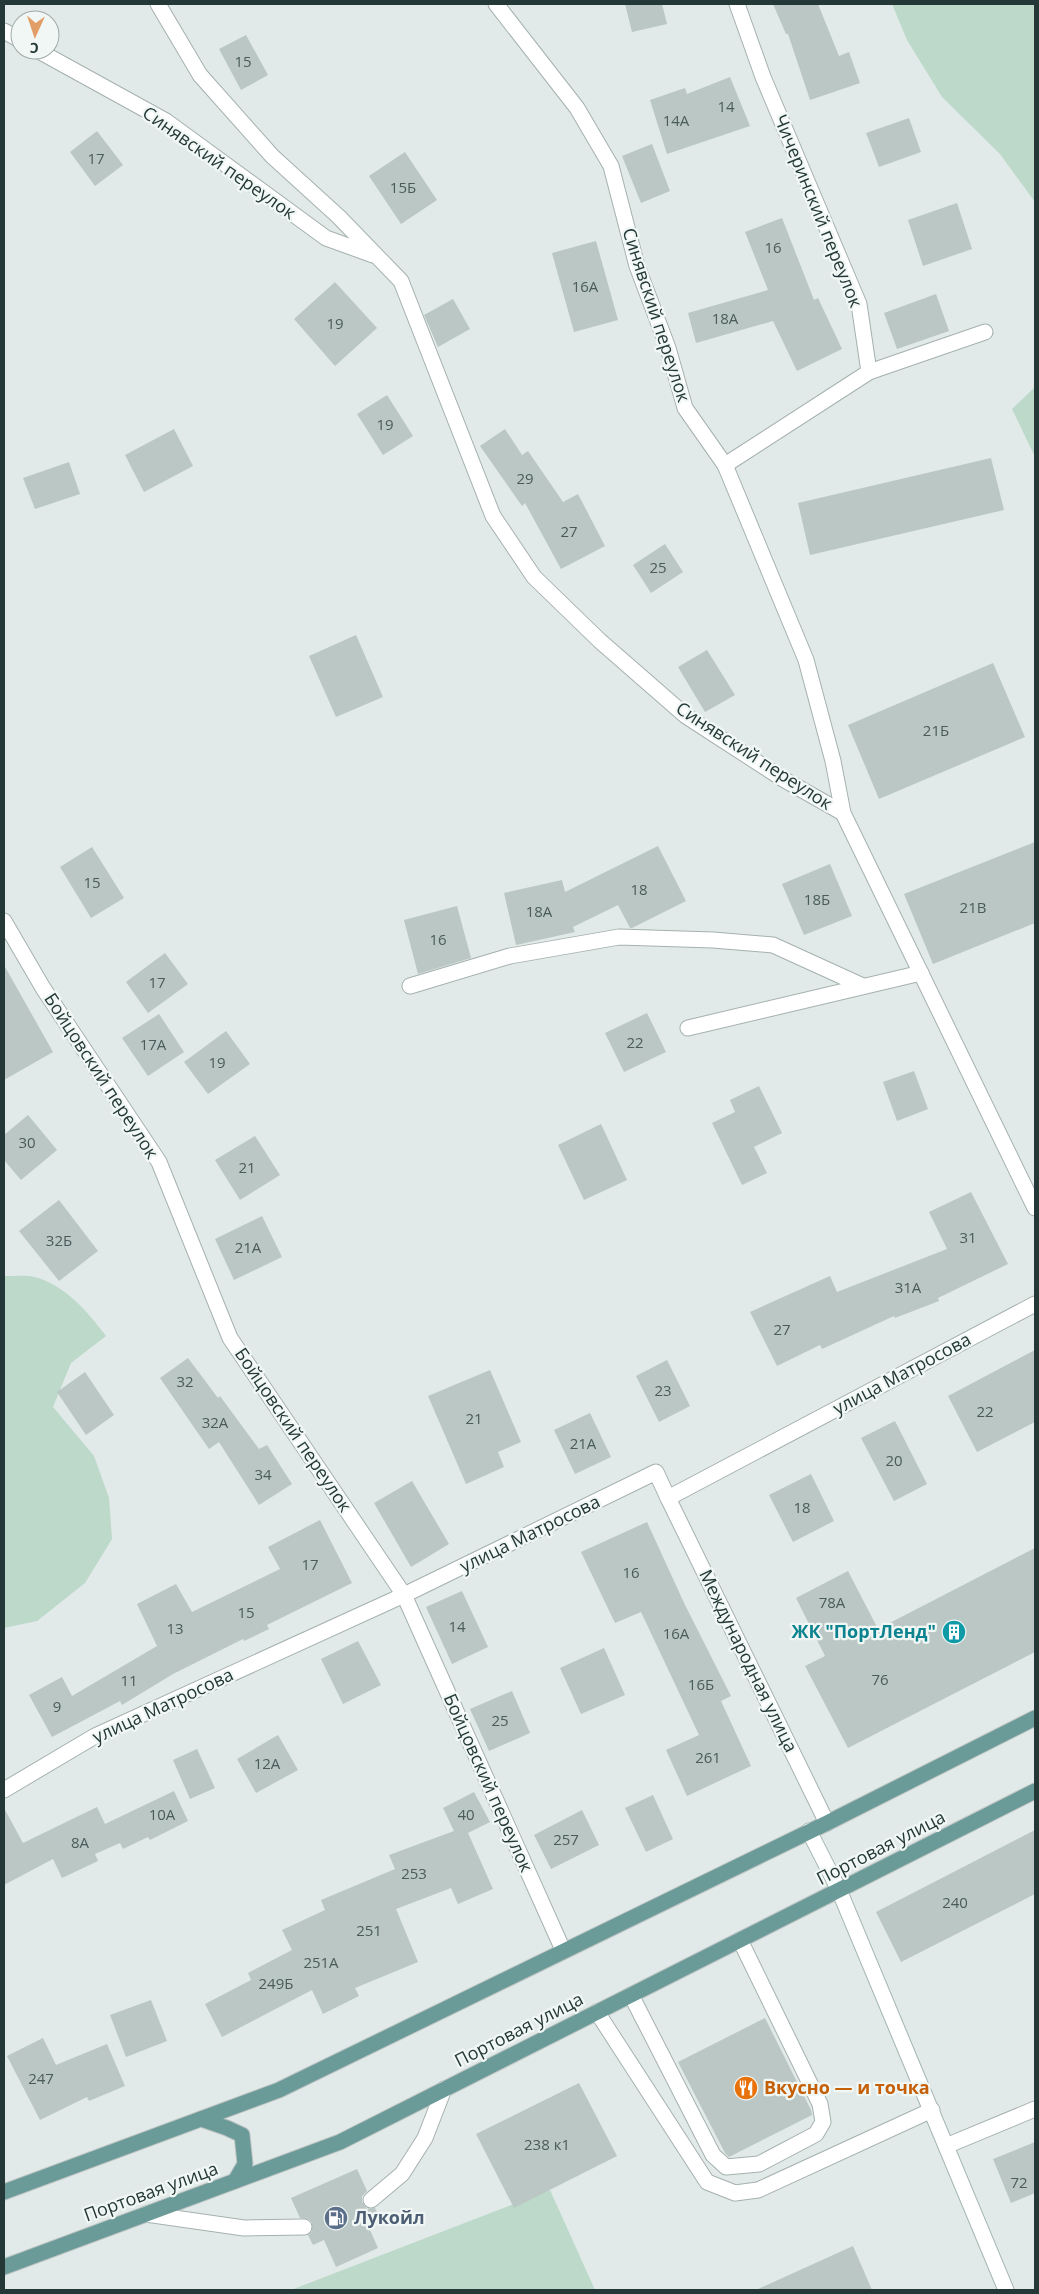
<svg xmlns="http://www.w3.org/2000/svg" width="1039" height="2294" font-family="'Open Sans',sans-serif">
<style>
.green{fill:#bcd9ca}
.building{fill:#bac7c4}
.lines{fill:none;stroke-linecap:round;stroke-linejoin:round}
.service-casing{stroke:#a5b1af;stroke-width:17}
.minor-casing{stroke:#a5b1af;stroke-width:17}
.secondary-casing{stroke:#a2b4b1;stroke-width:17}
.primary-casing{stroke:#bdc4c3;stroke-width:17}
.service{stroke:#fff;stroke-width:15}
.minor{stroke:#fff;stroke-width:15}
.secondary{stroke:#fff;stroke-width:15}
.primary{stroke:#6b9b98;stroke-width:15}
.labels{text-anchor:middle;stroke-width:4.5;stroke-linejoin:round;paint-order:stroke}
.number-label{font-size:15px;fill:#4a5c5a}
.street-label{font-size:18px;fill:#243937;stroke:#f1f7f5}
.culture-label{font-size:18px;font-weight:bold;fill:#0d838f;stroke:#f1f7f5;text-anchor:end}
.food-label{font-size:18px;font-weight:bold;fill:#c56008;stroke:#f1f7f5;text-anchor:start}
.service-label{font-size:18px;font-weight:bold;fill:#4e5e75;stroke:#f1f7f5;text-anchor:start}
</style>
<rect width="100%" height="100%" fill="#e1eae8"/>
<g class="green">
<path d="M892 4H1035V202L1000 154 942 97 907 40Z"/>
<path d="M1035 387V457L1012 409Z"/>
<path d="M4 1276C14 1276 26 1275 35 1277 66 1286 87 1311 106 1336L71 1363 53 1407 94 1456 109 1498 112 1539 85 1583 37 1621 4 1628Z"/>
<path d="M550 2190 595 2290H291Z"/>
</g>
<g class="building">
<path d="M625 4H662L667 24 632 32Z"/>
<path d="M773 4H818L839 56 849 52 860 83 810 100 788 34H786Z"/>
<path d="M246 35 268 75 241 90 219 49Z"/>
<path d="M730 77 750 126 667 154 650 100 685 88 687 94Z"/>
<path d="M909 118 921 152 879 167 866 133Z"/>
<path d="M97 131 123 165 95 186 70 152Z"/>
<path d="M652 144 670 191 641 203 622 156Z"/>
<path d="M405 152 437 200 401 224 369 176Z"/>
<path d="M957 203 972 249 923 266 908 220Z"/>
<path d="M782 218 814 300 818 298 842 349 797 371 773 321 696 343 688 313 768 290 745 232Z"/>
<path d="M596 241 618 320 574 332 552 253Z"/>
<path d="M335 282 377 328 335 366 294 319Z"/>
<path d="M936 294 949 331 897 349 884 313Z"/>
<path d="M453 299 470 329 438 347 424 315Z"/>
<path d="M387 395 413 436 383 455 357 414Z"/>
<path d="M174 429 193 466 144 492 125 455Z"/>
<path d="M505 429 522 455 528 451 563 502 578 494 605 546 561 569 525 503 522 506 480 446Z"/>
<path d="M991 458 1004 510 810 555 798 503Z"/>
<path d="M69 462 80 494 35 509 23 478Z"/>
<path d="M665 544 683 572 651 593 633 565Z"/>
<path d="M356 635 383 697 336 717 309 656Z"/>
<path d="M707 650 735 695 705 712 678 667Z"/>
<path d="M993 663 1025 737 879 799 848 725Z"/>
<path d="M1035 842V923L933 964 904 894Z"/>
<path d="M658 846 686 901 632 928H630L618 905 573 927 575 932 516 945 504 893 562 880 565 892Z"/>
<path d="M92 847 124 898 91 918 60 867Z"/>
<path d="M830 864 852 916 804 935 782 884Z"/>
<path d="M457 906 471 958 418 974 404 920Z"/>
<path d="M165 953 188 984 148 1013 126 982Z"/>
<path d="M4 965 53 1052 4 1080Z"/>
<path d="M647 1013 666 1052 624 1072 605 1033Z"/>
<path d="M159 1014 184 1052 148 1076 122 1038Z"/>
<path d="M226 1031 250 1064 208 1094 184 1062Z"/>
<path d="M914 1071 928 1109 897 1121 883 1082Z"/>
<path d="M759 1086 782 1133 754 1147 767 1173 742 1185 712 1123 735 1112 730 1100Z"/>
<path d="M28 1115 57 1150 21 1180 4 1160V1135Z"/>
<path d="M601 1124 627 1180 584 1200 558 1145Z"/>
<path d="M255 1136 280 1175 240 1200 215 1160Z"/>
<path d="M971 1192 1008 1264 938 1298 939 1301 895 1318 894 1316 822 1349 820 1345 777 1366 750 1312 830 1276 837 1292 947 1249 929 1212Z"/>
<path d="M59 1200 98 1251 59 1281 19 1231Z"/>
<path d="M262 1216 282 1257 234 1280 215 1239Z"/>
<path d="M1035 1350V1422L977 1452 948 1396Z"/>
<path d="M188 1358 218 1398 220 1396 259 1449 267 1445 292 1484 259 1505 219 1442 209 1449 160 1378Z"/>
<path d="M667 1360 690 1406 659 1422 636 1376Z"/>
<path d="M490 1370 521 1442 498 1452 504 1467 466 1484 428 1396Z"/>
<path d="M85 1372 114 1415 86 1435 57 1392Z"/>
<path d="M590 1413 611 1457 575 1474 554 1430Z"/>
<path d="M895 1421 927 1484 894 1501 861 1438Z"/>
<path d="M811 1474 834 1521 793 1542 769 1495Z"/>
<path d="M412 1481 449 1544 411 1567 374 1503Z"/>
<path d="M320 1520 352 1583 267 1625 269 1629 244 1641 243 1639 173 1674 122 1705 120 1701 52 1737 29 1695 62 1677 72 1696 157 1646 137 1604 176 1584 192 1612 280 1569 268 1547Z"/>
<path d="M647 1522 685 1605 731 1696 721 1701 751 1766 687 1796 666 1750 699 1735 641 1612 615 1623 581 1552Z"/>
<path d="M1035 1548V1652L848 1748 805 1666 825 1656 796 1598 848 1571 878 1629Z"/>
<path d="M462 1591 488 1647 452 1664 426 1607Z"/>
<path d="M358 1641 381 1685 343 1704 321 1659Z"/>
<path d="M604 1648 625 1695 581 1714 560 1668Z"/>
<path d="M512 1691 530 1733 489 1751 470 1709Z"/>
<path d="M278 1735 298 1770 256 1793 237 1759Z"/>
<path d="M197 1749 215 1788 190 1799 173 1760Z"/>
<path d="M174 1791 188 1821 150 1840 148 1837 123 1849 120 1843 95 1854 98 1861 62 1878 53 1859 4 1885V1808L23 1843 97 1807 105 1824Z"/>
<path d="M474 1792 490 1822 468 1833 493 1889 458 1904 451 1888 396 1909 418 1962 355 1988 359 1996 323 2014 312 1990 222 2037 205 2004 251 1980 248 1973 292 1950 282 1930 325 1910 321 1900 395 1869 389 1855 454 1831 443 1808Z"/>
<path d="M653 1795 673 1839 646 1852 625 1808Z"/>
<path d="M582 1810 599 1845 551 1869 534 1835Z"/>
<path d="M1035 1830V1894L901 1962 876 1912Z"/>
<path d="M151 2000 167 2041 126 2057 110 2015Z"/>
<path d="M765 2018 811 2110 812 2115 729 2157 725 2153 678 2062Z"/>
<path d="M43 2038 56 2065 107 2044 125 2086 89 2101 87 2097 40 2120 7 2056Z"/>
<path d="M579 2083 617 2156 514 2208 476 2134Z"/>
<path d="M1035 2142V2193L1011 2203 993 2159Z"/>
<path d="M357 2169 367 2191 362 2196V2202L367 2209 375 2208 378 2215 366 2221 378 2248 336 2267 324 2240 313 2245 308 2235 312 2231V2223L308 2219 300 2218 291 2198Z"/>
<path d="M853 2246 872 2290H756Z"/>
</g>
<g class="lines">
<g class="service-casing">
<g id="service">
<path d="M869 372 985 332"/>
<path d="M410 986 510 956 619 937 713 940 773 945 863 986"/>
<path d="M688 1028 921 973"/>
<path d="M631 1995 713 2155 726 2167 759 2164 816 2134 823 2122 820 2104 740 1940"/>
<path d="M597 2012 707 2182 735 2193 758 2190 932 2110"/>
<path d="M371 2200 402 2174 425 2138 444 2089"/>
<path d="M146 2214 244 2228 304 2227"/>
</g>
</g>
<g class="minor-casing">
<g id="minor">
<path d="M158 4 200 75 272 156 339 217 401 281 493 516 534 577 600 641 686 716 783 779 843 813"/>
<path d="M496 4 577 108 611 166 637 266 668 348 685 408 725 465 806 660 833 761 843 813 1035 1208"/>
<path d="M4 31 20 40"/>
<path d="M37 50 166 121 326 238 373 255"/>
<path d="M725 465 869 372 859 304 763 77 737 4"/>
<path d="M4 921 43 988 159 1162 230 1338 404 1595 563 1950"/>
<path d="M668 1498 827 1823"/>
<path d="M4 1790 95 1736 404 1595 656 1472 668 1498 1035 1304"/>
<path d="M946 2146 1035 2109"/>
</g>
</g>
<g class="secondary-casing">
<path id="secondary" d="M809 1831 839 1890 1006 2290"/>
</g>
<g class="primary-casing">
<g id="primary">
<path d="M201 2119 227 2128 242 2135 245 2164 235 2181"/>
<path d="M4 2192 279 2090 827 1823 1035 1718"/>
<path d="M4 2267 340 2142 1035 1791"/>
</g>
</g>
<use href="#service" class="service"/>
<use href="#minor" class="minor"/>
<use href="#secondary" class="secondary"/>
<use href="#primary" class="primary"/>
</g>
<defs>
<g id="building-disc" transform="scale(1.25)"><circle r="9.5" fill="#0f9aa8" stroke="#f1f7f5"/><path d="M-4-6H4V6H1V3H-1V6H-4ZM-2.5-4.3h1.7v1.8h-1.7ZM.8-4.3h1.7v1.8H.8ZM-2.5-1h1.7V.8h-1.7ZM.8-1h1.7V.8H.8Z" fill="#fff"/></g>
<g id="restaurant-disc" transform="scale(1.25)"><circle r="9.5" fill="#e8710a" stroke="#f1f7f5"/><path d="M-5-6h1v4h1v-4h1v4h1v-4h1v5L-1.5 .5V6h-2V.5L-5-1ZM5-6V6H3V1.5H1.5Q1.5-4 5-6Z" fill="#fff"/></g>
<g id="fuel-disc" transform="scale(1.25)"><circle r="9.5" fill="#5c6f8a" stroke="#f1f7f5"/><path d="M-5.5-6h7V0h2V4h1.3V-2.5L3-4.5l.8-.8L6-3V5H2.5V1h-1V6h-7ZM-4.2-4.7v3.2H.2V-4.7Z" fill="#fff"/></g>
</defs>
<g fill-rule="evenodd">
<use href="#building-disc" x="954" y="1632"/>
<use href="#restaurant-disc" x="746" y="2088"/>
<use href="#fuel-disc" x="336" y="2218"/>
</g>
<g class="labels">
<g class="number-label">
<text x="243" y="67">15</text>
<text x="726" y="112">14</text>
<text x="676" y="126">14А</text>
<text x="96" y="164">17</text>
<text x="403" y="193">15Б</text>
<text x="773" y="253">16</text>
<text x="585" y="292">16А</text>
<text x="725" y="324">18А</text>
<text x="335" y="329">19</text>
<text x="385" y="430">19</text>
<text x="525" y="484">29</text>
<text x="569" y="537">27</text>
<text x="658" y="573">25</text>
<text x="936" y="736">21Б</text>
<text x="92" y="888">15</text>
<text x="639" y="895">18</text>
<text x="817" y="905">18Б</text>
<text x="973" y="913">21В</text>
<text x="539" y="917">18А</text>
<text x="438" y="945">16</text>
<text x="157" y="988">17</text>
<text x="635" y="1048">22</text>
<text x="153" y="1050">17А</text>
<text x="217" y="1068">19</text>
<text x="27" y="1148">30</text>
<text x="247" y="1173">21</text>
<text x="968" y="1243">31</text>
<text x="59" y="1246">32Б</text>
<text x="248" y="1253">21А</text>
<text x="908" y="1293">31А</text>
<text x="782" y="1335">27</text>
<text x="185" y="1387">32</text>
<text x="663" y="1396">23</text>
<text x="985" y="1417">22</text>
<text x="474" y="1424">21</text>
<text x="215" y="1428">32А</text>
<text x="583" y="1449">21А</text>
<text x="894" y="1466">20</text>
<text x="263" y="1480">34</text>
<text x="802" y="1513">18</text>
<text x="310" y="1570">17</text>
<text x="631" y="1578">16</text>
<text x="832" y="1608">78А</text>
<text x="246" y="1618">15</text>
<text x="457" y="1632">14</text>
<text x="175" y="1634">13</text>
<text x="676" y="1639">16А</text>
<text x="880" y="1685">76</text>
<text x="129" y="1686">11</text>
<text x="701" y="1690">16Б</text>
<text x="57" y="1712">9</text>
<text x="500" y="1726">25</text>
<text x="708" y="1763">261</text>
<text x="267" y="1769">12А</text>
<text x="162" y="1820">10А</text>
<text x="466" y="1820">40</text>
<text x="566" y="1845">257</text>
<text x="80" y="1848">8А</text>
<text x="414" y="1879">253</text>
<text x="955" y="1908">240</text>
<text x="369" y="1936">251</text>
<text x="321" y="1968">251А</text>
<text x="276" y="1989">249Б</text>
<text x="41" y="2084">247</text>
<text x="547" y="2150">238 к1</text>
<text x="1019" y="2188">72</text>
</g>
<g class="street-label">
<text transform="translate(219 163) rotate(35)" y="6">Синявский переулок</text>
<text transform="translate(818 211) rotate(68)" y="6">Чичеринский переулок</text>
<text transform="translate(656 315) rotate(72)" y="6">Синявский переулок</text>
<text transform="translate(754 756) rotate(33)" y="6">Синявский переулок</text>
<text transform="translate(101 1076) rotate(57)" y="6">Бойцовский переулок</text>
<text transform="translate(902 1374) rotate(-28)" y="6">улица Матросова</text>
<text transform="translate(293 1430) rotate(56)" y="6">Бойцовский переулок</text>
<text transform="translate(530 1534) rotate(-26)" y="6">улица Матросова</text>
<text transform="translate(748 1661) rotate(64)" y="6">Международная улица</text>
<text transform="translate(163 1706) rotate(-25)" y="6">улица Матросова</text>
<text transform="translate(488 1783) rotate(66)" y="6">Бойцовский переулок</text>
<text transform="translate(881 1848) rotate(-27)" y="6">Портовая улица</text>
<text transform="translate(519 2030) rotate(-27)" y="6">Портовая улица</text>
<text transform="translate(151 2192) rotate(-20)" y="6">Портовая улица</text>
</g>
<g class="culture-label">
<text x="936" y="1638">ЖК "ПортЛенд"</text>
</g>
<g class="food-label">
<text x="764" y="2094">Вкусно — и точка</text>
</g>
<g class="service-label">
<text x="354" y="2224">Лукойл</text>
</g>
</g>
<rect width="1039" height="2294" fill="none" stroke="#243937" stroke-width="10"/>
<g transform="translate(35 35) rotate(183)"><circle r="24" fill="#f1f7f5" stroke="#9faba9"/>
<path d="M0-4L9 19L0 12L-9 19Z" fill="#e29e67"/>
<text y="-8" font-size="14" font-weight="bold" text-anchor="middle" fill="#243937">С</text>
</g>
</svg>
